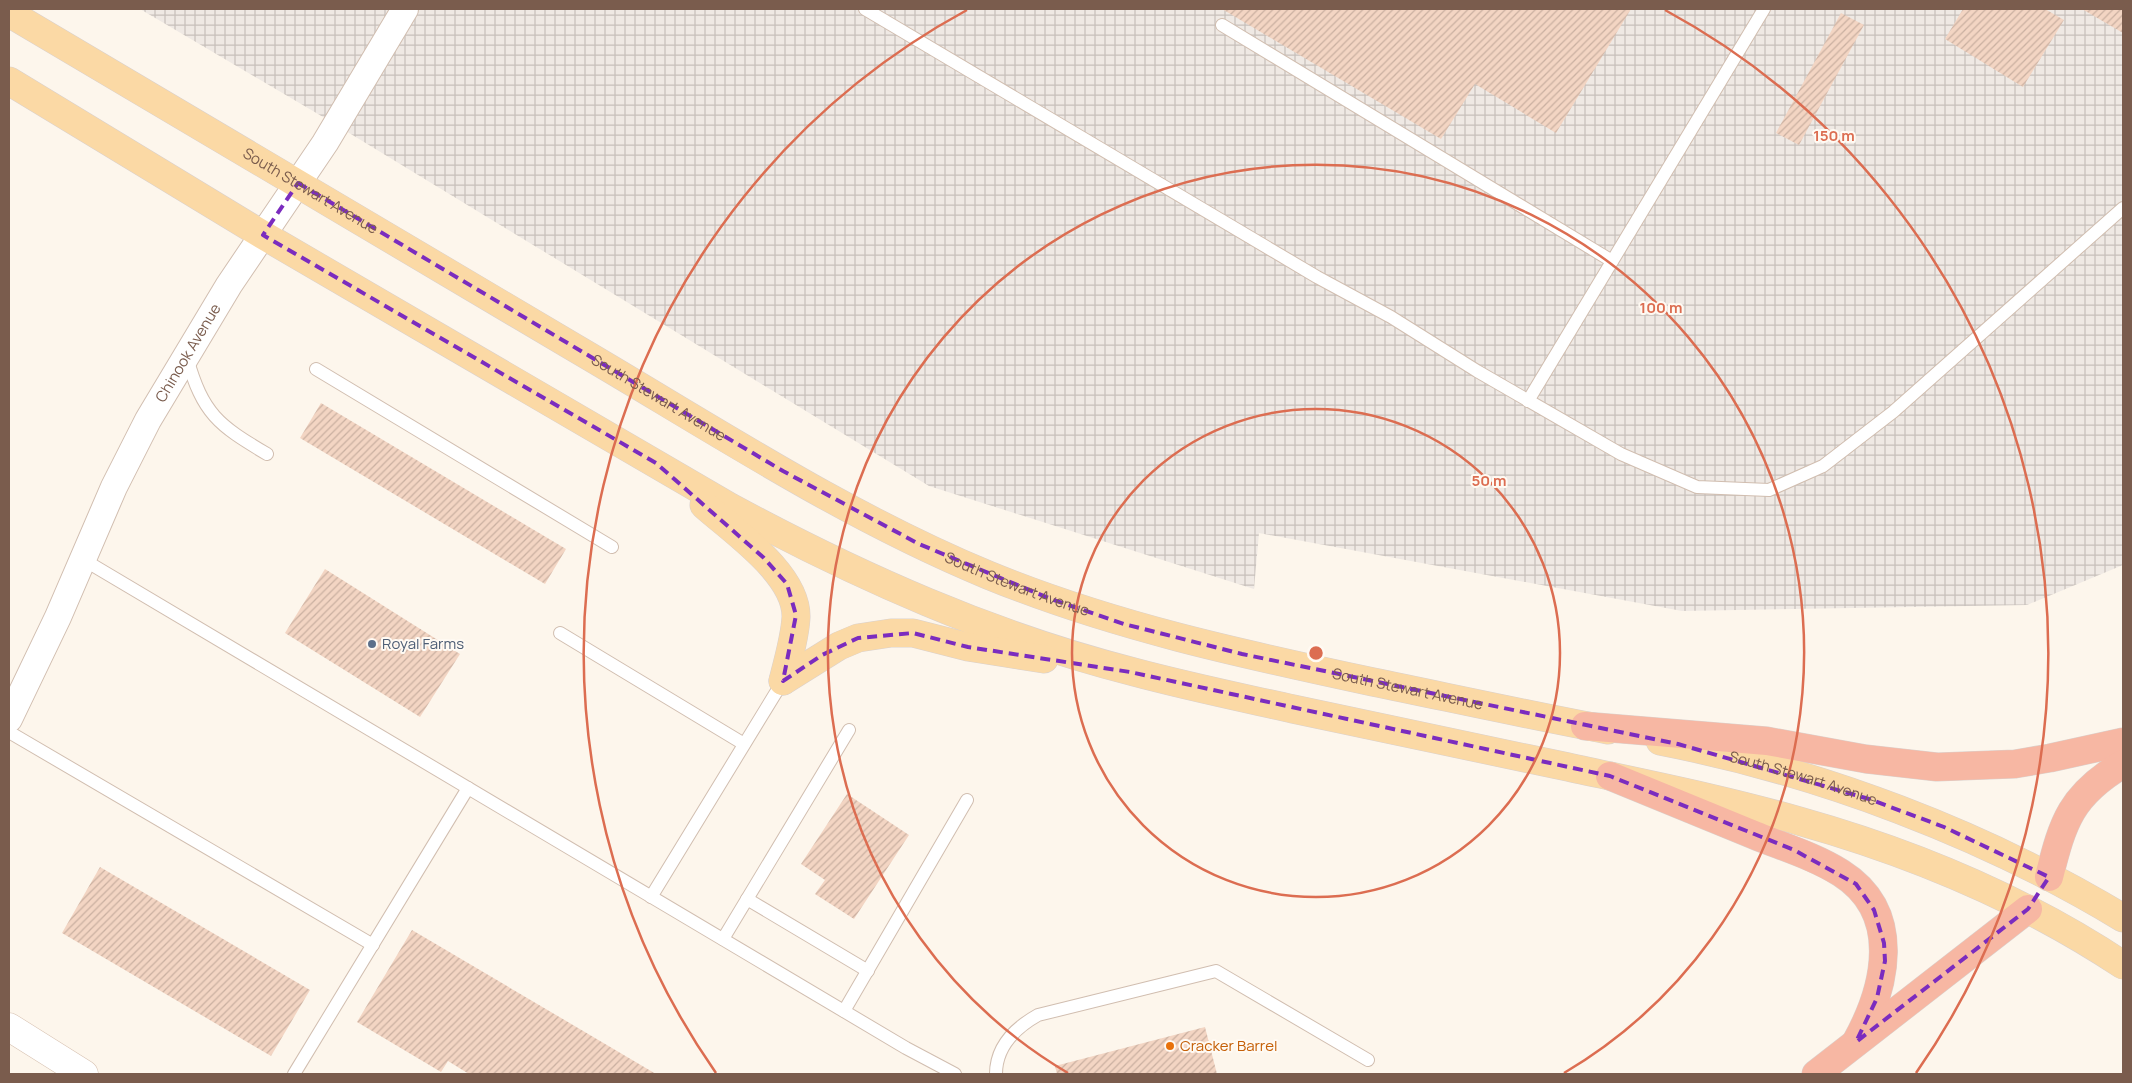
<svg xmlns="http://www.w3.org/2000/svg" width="2132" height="1083" font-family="Manrope,sans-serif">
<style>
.industrial{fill:url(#industrial-grid)}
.building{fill:url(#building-hatch)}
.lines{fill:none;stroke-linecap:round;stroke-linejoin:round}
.lane-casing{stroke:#d1beb0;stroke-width:14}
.street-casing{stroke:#d1beb0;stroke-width:28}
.secondary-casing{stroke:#d6c0b0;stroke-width:29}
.primary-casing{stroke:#dad1cd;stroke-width:29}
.highway-casing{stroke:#dad1cd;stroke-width:29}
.lane{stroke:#fff;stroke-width:12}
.street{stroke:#fff;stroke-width:26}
.secondary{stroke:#fff;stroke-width:28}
.primary{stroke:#fbd9a5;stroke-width:28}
.highway{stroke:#f7b7a3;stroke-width:28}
.marked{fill:none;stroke:#7b2cbf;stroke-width:4;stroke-dasharray:10 6;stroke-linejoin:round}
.ring{fill:none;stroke:#dc6d51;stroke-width:2.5}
.service-dot{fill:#5c6f8a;stroke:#fffaf3;stroke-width:2}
.food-dot{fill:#e8710a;stroke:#fffaf3;stroke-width:2}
.labels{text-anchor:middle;stroke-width:4;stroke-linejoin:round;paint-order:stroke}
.street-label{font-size:15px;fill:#7a5c4d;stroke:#fffaf3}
.service-label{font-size:15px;fill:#4e5e75;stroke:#fffaf3;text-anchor:start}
.food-label{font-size:15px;fill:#c56008;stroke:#fffaf3;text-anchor:start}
.centre{fill:#dc6d51;stroke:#fffaf3;stroke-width:2.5}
.ring-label{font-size:15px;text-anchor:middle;font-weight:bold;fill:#dc6d51;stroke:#fffaf3;stroke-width:4;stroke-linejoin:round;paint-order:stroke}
</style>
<defs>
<pattern id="industrial-grid" width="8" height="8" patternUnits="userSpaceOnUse" patternTransform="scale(1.25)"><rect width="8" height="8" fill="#efe9e4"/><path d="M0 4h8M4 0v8" fill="none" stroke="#c7c0bb"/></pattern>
<pattern id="building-hatch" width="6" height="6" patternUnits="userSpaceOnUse" patternTransform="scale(1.25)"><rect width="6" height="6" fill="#f3d5c3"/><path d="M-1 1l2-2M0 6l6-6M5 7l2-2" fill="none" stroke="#cab0a1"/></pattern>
</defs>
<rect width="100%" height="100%" fill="#fdf6ec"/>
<path class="industrial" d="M140 9H2123V565L2027 605 1682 611 1259 533 1254 589 929 486 318 114Z"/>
<g class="building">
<path d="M1222 9H1631L1556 133 1475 84 1441 139Z"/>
<path d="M1963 9H2045L2064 20 2023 87 1945 39Z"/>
<path d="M2082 9H2123V33Z"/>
<path d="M1841 13 1864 25 1799 145 1776 133Z"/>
<path d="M321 403 566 549 545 584 300 438Z"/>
<path d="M325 569 460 654 420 717 285 633Z"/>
<path d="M847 794 909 835 854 919 815 894 825 880 801 864Z"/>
<path d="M100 867 310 990 271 1056 62 933Z"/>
<path d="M412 930 656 1074H469L448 1061 441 1072 357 1022Z"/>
<path d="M1205 1027 1217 1074H1057L1055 1066Z"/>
</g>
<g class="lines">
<g class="lane-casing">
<g id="lane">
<path d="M865 9 1317 277 1391 317 1477 371 1621 454 1697 487 1769 490 1823 466 1893 412 2123 208"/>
<path d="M1222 25 1612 261"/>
<path d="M187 358C203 414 218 425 267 454"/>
<path d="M316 369 612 547"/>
<path d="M1528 401 1764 9"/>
<path d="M84 560 906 1048 955 1074"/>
<path d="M560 633 744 744"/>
<path d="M9 732 373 945"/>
<path d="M651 897 783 681"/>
<path d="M747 899 868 971"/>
<path d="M723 939 849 730"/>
<path d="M844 1011 967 800"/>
<path d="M294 1074 468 788"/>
<path d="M996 1074C996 1046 1015 1028 1038 1015L1216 971 1368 1060"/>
</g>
</g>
<g class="street-casing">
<g id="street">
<path id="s1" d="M9 719 58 617 114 487 148 420 229 285 325 143 405 9"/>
</g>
</g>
<g class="secondary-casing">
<path id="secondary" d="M9 1027 84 1074"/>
</g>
<g class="primary-casing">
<g id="primary">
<path id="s2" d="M9 13C198 125 387 236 575 348 710 427 843 515 988 575 1112 626 1242 654 1373 682 1451 698 1529 715 1608 730"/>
<path d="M9 81 263 235 730 507C858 576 992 636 1134 672 1186 686 1239 697 1293 709 1384 728 1476 748 1568 767 1646 784 1723 799 1799 821 1913 853 2025 900 2123 965"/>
<path d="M704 505C733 531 797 574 796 617 795 638 788 660 783 681"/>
<path d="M783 681 839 646 858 638 891 633H913L968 647 1044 659"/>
<path id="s3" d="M1660 741C1820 772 1984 834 2123 918"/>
</g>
</g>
<g class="highway-casing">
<g id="highway">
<path d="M1585 726 1767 741 1866 759 1937 767 2015 764 2050 758 2123 742"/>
<path d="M1610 776C1658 796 1706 815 1754 835 1783 847 1814 856 1841 873 1904 913 1886 988 1856 1042"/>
<path d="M2049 877C2063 821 2071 795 2123 764"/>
<path d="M1816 1074 2028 909"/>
</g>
</g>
<use href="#lane" class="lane"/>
<use href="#street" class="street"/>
<use href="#secondary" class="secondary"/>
<use href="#primary" class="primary"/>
<use href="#highway" class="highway"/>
</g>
<path class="marked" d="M298 183 783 471 919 544 1051 599 1124 624 1242 654 1678 744 1869 799 1944 827 2049 877 2028 909 1856 1042 1877 998 1885 961 1884 943 1874 910 1856 884 1794 850 1610 776 1130 672 968 647 913 633 858 638 822 655 783 681 796 615 787 584 764 558 656 463 263 235Z"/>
<g class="ring">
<circle cx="1316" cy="653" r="244"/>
<path d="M1068 1073A488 488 0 1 1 1564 1073"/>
<path d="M716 1073A732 732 0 0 1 967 10M1665 10A732 732 0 0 1 1916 1073"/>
</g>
<circle class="service-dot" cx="372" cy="644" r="5"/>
<circle class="food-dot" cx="1170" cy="1046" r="5"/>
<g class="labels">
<g class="street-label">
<text dy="5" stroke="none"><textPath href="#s2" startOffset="350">South Stewart Avenue</textPath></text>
<text dy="5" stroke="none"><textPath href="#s1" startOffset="408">Chinook Avenue</textPath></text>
<text dy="5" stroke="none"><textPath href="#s2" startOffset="755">South Stewart Avenue</textPath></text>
<text dy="5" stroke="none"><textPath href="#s2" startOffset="1160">South Stewart Avenue</textPath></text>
<text dy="5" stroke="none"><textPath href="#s2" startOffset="1565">South Stewart Avenue</textPath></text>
<text dy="5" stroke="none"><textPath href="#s3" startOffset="148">South Stewart Avenue</textPath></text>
</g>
<g class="service-label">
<text x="382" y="649">Royal Farms</text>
</g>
<g class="food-label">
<text x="1180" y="1051">Cracker Barrel</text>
</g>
</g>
<circle cx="1316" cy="653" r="8" class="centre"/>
<g class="ring-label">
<text x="1834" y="141">150 m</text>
<text x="1661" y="313">100 m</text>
<text x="1489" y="486">50 m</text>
</g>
<rect width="2132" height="1083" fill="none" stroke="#7a5c4d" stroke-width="20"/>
</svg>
